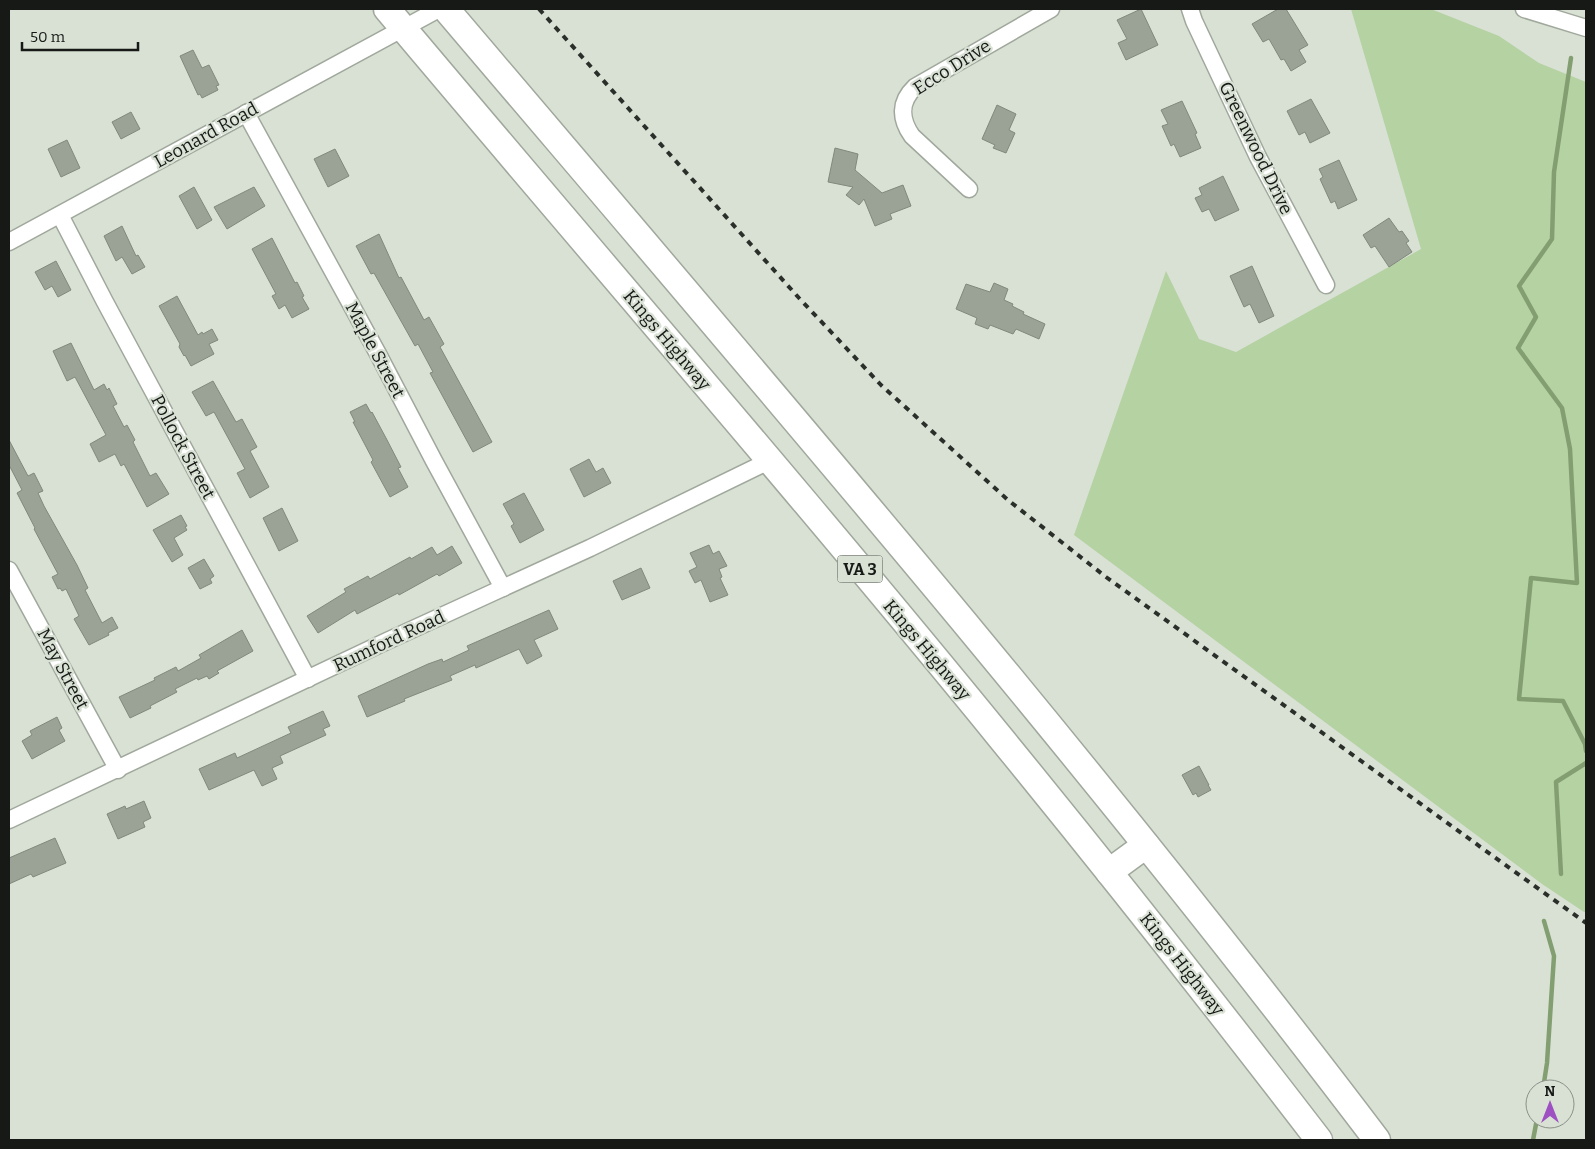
<svg xmlns="http://www.w3.org/2000/svg" width="1595" height="1149" font-family="Bitter,serif">
<style>
.green{fill:#b5d2a3}
.lines{fill:none;stroke-linecap:round;stroke-linejoin:round}
.stream{stroke:#839f72;stroke-width:4.5}
.building{fill:#9ba296;stroke:#81887c}
.minor-casing{stroke:#a0a89c;stroke-width:19}
.trunk-casing{stroke:#a0a89c;stroke-width:29}
.minor{stroke:#fff;stroke-width:16}
.trunk{stroke:#fff;stroke-width:26}
.rail{stroke:#2b2f2a;stroke-width:4;stroke-dasharray:6 6;stroke-linecap:butt}
.labels{text-anchor:middle;stroke-width:4.5;stroke-linejoin:round;paint-order:stroke}
.shield{fill:#d9e1d5;stroke:#50554f;stroke-width:1}
.shield-label{font-size:16px;font-weight:bold;fill:#161915}
.street-label{font-size:18px;fill:#161915;stroke:#d9e1d5}
</style>
<rect width="100%" height="100%" fill="#d9e1d5"/>
<path class="green" d="M1351 9H1431L1499 36 1539 63 1586 82V912H1584L1542 884 1074 535 1166 271 1199 339 1236 352 1421 249Z"/>
<g class="lines">
<g class="stream">
<path d="M1571 58 1554 172 1552 239 1519 286 1536 317 1518 348 1562 408 1570 449 1577 583 1531 578 1519 699 1563 701 1585 744 1586 751"/>
<path d="M1561 874 1556 782 1586 763"/>
<path d="M1543 1089 1547 1063 1554 956 1544 921"/>
<path d="M1533 1140 1537 1119"/>
</g>
</g>
<g class="building">
<path d="M1141 9 1158 45 1126 60 1118 43 1127 39 1117 20Z"/>
<path d="M1278 9H1286L1308 45 1299 50 1306 62 1291 71 1284 59 1281 60 1269 39 1263 42 1252 24Z"/>
<path d="M193 50 202 68 209 65 219 85 216 86 218 90 202 98 200 94 198 95 180 56Z"/>
<path d="M1311 99 1330 133 1310 143 1305 132 1299 135 1287 111Z"/>
<path d="M1182 101 1197 133 1195 134 1201 148 1180 157 1174 144 1171 146 1162 126 1168 124 1161 110Z"/>
<path d="M997 105 1016 114 1009 130 1015 133 1006 153 993 148 995 145 982 139Z"/>
<path d="M131 112 140 129 121 139 112 122Z"/>
<path d="M67 140 80 168 61 177 48 149Z"/>
<path d="M835 148 858 154 855 170 882 193 903 185 911 206 890 214 892 219 875 226 864 199 859 205 846 195 853 187 828 182Z"/>
<path d="M335 149 349 176 328 187 314 159Z"/>
<path d="M1339 160 1357 200 1338 209 1335 201 1331 203 1320 179 1323 177 1319 169Z"/>
<path d="M1223 176 1239 210 1215 221 1209 209 1202 212 1195 198 1202 195 1199 188Z"/>
<path d="M194 187 212 220 197 229 179 196Z"/>
<path d="M254 187 265 206 227 229 214 207Z"/>
<path d="M1389 218 1399 232 1402 231 1409 241 1406 243 1412 252 1389 267 1375 246 1371 248 1363 235Z"/>
<path d="M122 226 136 256 138 255 145 267 132 274 122 257 116 261 104 236Z"/>
<path d="M379 234 399 278 401 277 424 320 429 317 444 344 440 347 492 442 473 452 430 373 433 372 418 344 415 346 374 273 371 274 356 246Z"/>
<path d="M272 238 295 283 297 282 304 296 302 297 309 309 292 318 285 305 279 309 272 296 276 294 252 249Z"/>
<path d="M56 261 71 290 58 297 52 286 45 290 35 272Z"/>
<path d="M1252 266 1274 316 1259 323 1250 304 1244 307 1230 276Z"/>
<path d="M994 283 1008 289 1004 300 1013 304 1012 306 1024 312 1023 314 1045 324 1039 339 1016 329 1013 334 990 325 988 329 975 324 977 318 956 309 966 284 990 292Z"/>
<path d="M177 296 198 335 202 332 203 334 212 329 218 340 209 344 214 354 191 366 185 355 184 356 179 347 180 344 159 306Z"/>
<path d="M71 343 94 390 104 384 107 390 109 388 117 404 113 406 124 427 127 425 135 440 133 442 150 476 156 473 169 494 147 507 124 464 121 466 115 454 99 462 90 444 106 435 75 377 67 381 53 351Z"/>
<path d="M213 381 236 422 242 419 257 447 250 451 269 487 250 498 237 473 245 469 214 412 206 416 192 392Z"/>
<path d="M366 404 371 413 372 412 386 438 401 467 398 468 408 487 390 497 371 462 373 460 353 422H355L350 412Z"/>
<path d="M9 440 28 476 34 473 43 491 38 493 44 506 77 565 88 588 85 590 102 623 112 617 118 628 108 633 109 635 89 645 74 619 79 616 66 589 62 591 60 588 58 589 52 577 58 574 34 529 35 528 17 493 22 490 9 465Z"/>
<path d="M589 459 596 472 603 468 611 483 584 497 570 469Z"/>
<path d="M524 493 544 530 520 543 511 526 514 524 503 504Z"/>
<path d="M282 508 298 541 279 551 263 518Z"/>
<path d="M181 515 187 526 185 527 187 530 174 538 183 555 172 562 153 530Z"/>
<path d="M709 545 713 554 719 551 727 566 719 569 722 577 720 578 728 595 710 602 701 580 695 583 689 571 697 567 690 553Z"/>
<path d="M452 546 462 563 439 576 437 574 399 595 398 593 357 614 355 610 318 633 307 616 346 592 344 589 368 576 370 579 410 557 411 559 432 547 437 555Z"/>
<path d="M204 559 214 576 210 579 212 583 200 589 188 568Z"/>
<path d="M641 568 650 588 622 600 613 581Z"/>
<path d="M549 610 558 629 534 640 542 656 527 664 519 649 476 668 475 665 450 676 452 680 404 699 405 701 367 717 358 696 428 664 442 659 443 662 469 650 467 646Z"/>
<path d="M242 630 253 651 217 671 219 673 209 679 207 676 198 680 197 678 175 689 177 692 150 706 151 708 130 718 119 697 155 680 154 678 176 667 178 671 201 658 199 655Z"/>
<path d="M323 711 330 726 323 729 326 735 280 756 283 763 272 768 277 779 262 786 254 770 209 790 199 769 235 753 237 758 291 733 288 727Z"/>
<path d="M57 717 62 728 59 730 65 741 32 759 22 741 32 735 30 731Z"/>
<path d="M1199 766 1209 785H1208L1211 790 1198 797 1196 793 1193 795 1182 775Z"/>
<path d="M144 801 151 818 143 822 145 827 118 839 107 814 125 806 126 809Z"/>
<path d="M55 838 66 863 33 877 31 874 9 884V858Z"/>
</g>
<g class="lines">
<g class="minor-casing">
<g id="minor">
<path d="M1190 9 1194 21 1258 157 1326 285"/>
<path d="M1524 9 1586 28"/>
<path d="M246 113 377 352 434 461 503 588"/>
<path d="M969 189 912 136C900 119 899 102 915 87L1051 9"/>
<path d="M60 215 105 302 308 679"/>
<path d="M9 242 439 9"/>
<path d="M9 570 118 770"/>
<path d="M9 820 387 641 590 548 769 461"/>
</g>
</g>
<g class="trunk-casing">
<g id="trunk">
<path d="M387 9C592 253 802 494 1004 742 1111 873 1216 1006 1319 1140"/>
<path d="M446 9C762 381 1082 751 1377 1140"/>
<path d="M1109 872 1146 845"/>
</g>
</g>
<use href="#minor" class="minor"/>
<use href="#trunk" class="trunk"/>
<path class="rail" d="M539 9 799 298 881 385 1008 500 1106 577 1586 923"/>
</g>
<g class="labels">
<rect class="shield" x="837.5" y="555.5" width="45" height="27" rx="4"/>
<g class="shield-label">
<text x="860" y="575">VA 3</text>
</g>
<g class="street-label">
<text transform="translate(952 67) rotate(-32)" y="6">Ecco Drive</text>
<text transform="translate(206 135) rotate(-29)" y="6">Leonard Road</text>
<text transform="translate(1256 148) rotate(64)" y="6">Greenwood Drive</text>
<text transform="translate(667 340) rotate(50)" y="6">Kings Highway</text>
<text transform="translate(375 350) rotate(62)" y="6">Maple Street</text>
<text transform="translate(183 447) rotate(62)" y="6">Pollock Street</text>
<text transform="translate(389 641) rotate(-25)" y="6">Rumford Road</text>
<text transform="translate(927 650) rotate(50)" y="6">Kings Highway</text>
<text transform="translate(63 669) rotate(62)" y="6">May Street</text>
<text transform="translate(1182 964) rotate(52)" y="6">Kings Highway</text>
</g>
</g>
<rect width="1595" height="1149" fill="none" stroke="#161915" stroke-width="20"/>
<g transform="translate(1550 1104)"><circle r="24" fill="#d9e1d5" stroke="#8b9188"/>
<path d="M0-4L9 19L0 12L-9 19Z" fill="#9e50c2"/>
<text y="-8" font-size="14" font-weight="bold" text-anchor="middle" fill="#161915">N</text>
</g>
<path d="M22 42v8h116v-8" fill="none" stroke="#161915" stroke-width="2.5"/>
<text x="30" y="42" font-size="15" fill="#161915" stroke="#d9e1d5" stroke-width="4" paint-order="stroke">50 m</text>
</svg>
